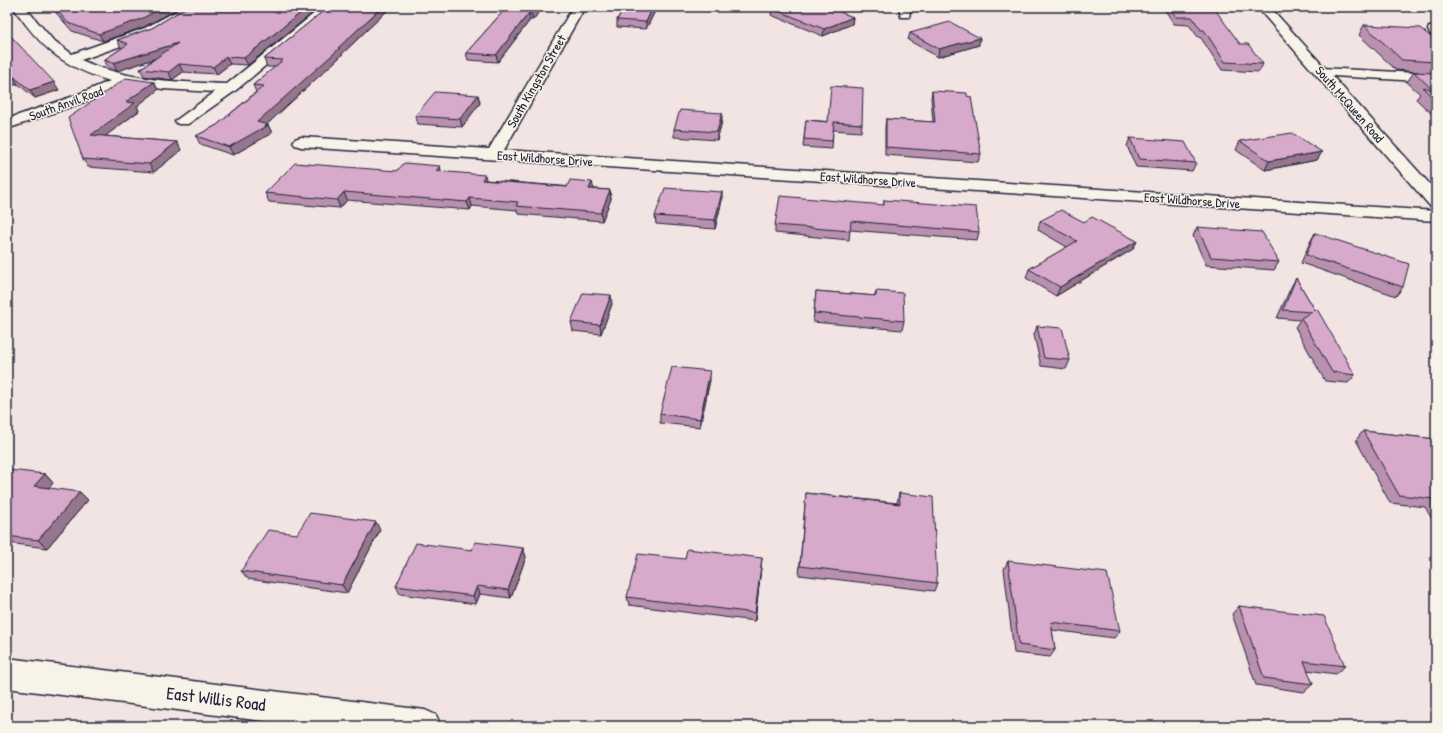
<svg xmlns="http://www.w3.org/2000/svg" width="1443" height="733" font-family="'Patrick Hand',sans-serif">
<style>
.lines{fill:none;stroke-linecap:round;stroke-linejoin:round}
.minor-casing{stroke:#22223b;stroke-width:3}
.secondary-casing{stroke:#22223b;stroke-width:3}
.minor{fill:#f7f3e8;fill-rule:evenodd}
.secondary{fill:#f7f3e8;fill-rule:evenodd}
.wall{fill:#b991ae;stroke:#22223b}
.shaded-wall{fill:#96768d;stroke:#22223b}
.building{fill:#d7a9ca;stroke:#22223b}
.labels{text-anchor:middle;stroke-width:3;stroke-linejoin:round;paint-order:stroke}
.far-street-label{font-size:13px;fill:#22223b;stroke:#f7f3e8}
.near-street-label{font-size:18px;fill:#22223b;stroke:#f7f3e8}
</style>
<rect width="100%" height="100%" fill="#f1e4e2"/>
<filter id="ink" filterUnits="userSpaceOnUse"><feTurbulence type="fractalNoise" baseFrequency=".025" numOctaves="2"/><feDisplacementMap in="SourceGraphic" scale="8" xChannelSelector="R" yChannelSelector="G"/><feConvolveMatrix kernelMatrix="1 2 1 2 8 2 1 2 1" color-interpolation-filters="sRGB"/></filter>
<g filter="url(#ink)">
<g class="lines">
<g class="minor-casing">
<g id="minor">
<path d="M13 7H25L52 39 72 54 145 28 184 7H199L155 34 81 60C128 81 176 82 227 84L322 7H336L235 91 188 124H178L175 121 215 92 163 89 127 84 84 102 7 129V119L74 96 110 81C62 66 42 49 13 7Z"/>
<path d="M573 7H585L504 150 1436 211V221L301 147 295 145 293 142 295 139 301 137 489 149Z"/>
<path d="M899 7H911L909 17H901Z"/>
<path d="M1429 27H1436V36L1431 35 1428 30Z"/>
<path d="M1321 68 1436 74V82L1316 75 1314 72 1316 69Z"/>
<path d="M7 658 425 710 436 715 441 726H302L7 688Z"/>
</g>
</g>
<g class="secondary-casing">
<path id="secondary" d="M1257 7H1270L1436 191V207L1430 206Z"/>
</g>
<use href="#minor" class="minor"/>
<use href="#secondary" class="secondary"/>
</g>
<g class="wall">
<path d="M51 7H181L144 27 103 41 72 31Z"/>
<path d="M187 7H320L248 65 230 64 217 74 183 72 172 80 144 76 140 69 154 59 117 71 108 67 104 60 122 48H121L117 40 152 28Z"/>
<path d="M328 7H391L342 54V55L266 125H268L272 133 233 155 200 144 196 136 217 125 256 92 253 85 275 67H267L264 59Z"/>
<path d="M507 7H543L533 20H530L498 62 468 60 466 53Z"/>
<path d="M624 7H657L646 29 617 27V20Z"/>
<path d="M772 7H845L838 12 853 17 852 24 823 36 771 15Z"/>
<path d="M1163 7H1210L1240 44 1263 64 1259 72 1222 70 1201 38 1198 37 1189 25 1174 24Z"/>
<path d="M1364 25 1436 41V118L1416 99 1420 94 1407 82 1414 72H1418L1396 70 1359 35Z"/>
<path d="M7 32 59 90 35 98 18 84 9 86 7 84Z"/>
<path d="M910 33 979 45 938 57 908 40Z"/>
<path d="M154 82 158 90 137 106 139 111 105 136 177 142 181 150 154 172 88 167 83 159Z"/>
<path d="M932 91 981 154 978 162 885 155V127L886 119 933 122 931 98Z"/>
<path d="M478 95 480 103 462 127 418 124 415 116Z"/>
<path d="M806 120 862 124 861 132 833 130 832 149 803 147Z"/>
<path d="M722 121 717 140 674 137V129Z"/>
<path d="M1130 138 1196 163 1192 171 1136 167 1127 146Z"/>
<path d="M1240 141 1322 152 1317 160 1265 170 1236 150Z"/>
<path d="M397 171 442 172 486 180 610 190 611 199 602 221 518 214 517 210 472 206 470 210 347 200 340 208 269 202 265 193Z"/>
<path d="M722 200 715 229 656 224 655 216Z"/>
<path d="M884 200 979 232 977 240 850 230 849 240 775 233V225L884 205Z"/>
<path d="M1040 221 1084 222 1137 241 1133 249 1056 296 1026 278 1029 269 1067 247 1038 230Z"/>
<path d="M1197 227 1279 262 1274 270 1206 265 1193 236Z"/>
<path d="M1315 233 1403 287 1396 296 1301 263 1310 242Z"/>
<path d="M1296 278 1315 310 1355 375 1348 383 1325 381 1295 327 1300 320 1277 318 1291 287Z"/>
<path d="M816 291 875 296 876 291 904 321 902 330 813 322Z"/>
<path d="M612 304 601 334 573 331 571 322Z"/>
<path d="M1037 326 1070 360 1066 369 1041 366 1034 335Z"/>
<path d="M710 380 700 427 660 423V414Z"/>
<path d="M1363 431 1436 439V526L1425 507 1390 503 1356 440Z"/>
<path d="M7 472 45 474 53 483 49 488 88 500 47 548 7 543Z"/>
<path d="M806 493 897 503 899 493 937 583 934 591 799 575Z"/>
<path d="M380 530 347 593 248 579 241 571 297 534Z"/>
<path d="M523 548 526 557 511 598 480 594 476 604 400 594 396 586 472 550Z"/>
<path d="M1008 561 1120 631 1114 638 1052 630 1055 650 1050 657 1014 653 1004 569Z"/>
<path d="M761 567 755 621 629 605 627 597Z"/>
<path d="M1239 606 1345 666 1336 674 1307 670 1313 684 1304 692 1256 685 1232 614Z"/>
</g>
<g class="shaded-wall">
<path d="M164 7H181L144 27 103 41 99 34Z"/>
<path d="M308 7H320L248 65 244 58Z"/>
<path d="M382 7H391L342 54V55L261 130 268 125 272 133 233 155 229 147Z"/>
<path d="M536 7H543L533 20 531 13Z"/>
<path d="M653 7H657L646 29V22Z"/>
<path d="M836 7H845L832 16V9Z"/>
<path d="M529 13 530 20 498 62 496 55Z"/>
<path d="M853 17 852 24 823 36 824 29Z"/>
<path d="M980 38 979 45 938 57 939 49Z"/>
<path d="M178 43 181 50 117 71 113 63Z"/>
<path d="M226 57 230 64 217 74 213 67Z"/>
<path d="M179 64 183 72 172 80 169 72Z"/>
<path d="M13 76 18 84 9 86 7 83V78Z"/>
<path d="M54 82 59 90 35 98 30 90Z"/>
<path d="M154 82 158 90 137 106 139 111 96 143 91 135 126 102Z"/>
<path d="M478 95 480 103 462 127 460 119Z"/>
<path d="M722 113V121L717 140V132Z"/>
<path d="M177 142 181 150 154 172 149 164Z"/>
<path d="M1322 152 1317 160 1265 170 1269 161Z"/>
<path d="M440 166 442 174 436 171Z"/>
<path d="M485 175 487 184 482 180Z"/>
<path d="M592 182 594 190 589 189Z"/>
<path d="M610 190 611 199 602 221 601 213Z"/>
<path d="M344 192 347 200 340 208 337 200Z"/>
<path d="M722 192V200L715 229V220Z"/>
<path d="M470 198 472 206 470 210 467 202Z"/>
<path d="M1137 241 1133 249 1056 296 1060 287Z"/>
<path d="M611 295 612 304 601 334 600 325Z"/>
<path d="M710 371V380L700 427V419Z"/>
<path d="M45 474 53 483 43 494 34 486Z"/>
<path d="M80 492 88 500 47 548 38 540Z"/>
<path d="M376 522 380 530 347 593 342 585Z"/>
<path d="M523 548 526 557 511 598 508 590Z"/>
<path d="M762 558 755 621V613Z"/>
<path d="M477 586 480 594 476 604 473 596Z"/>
</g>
<g class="building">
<path d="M54 7H164L141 19 99 34 68 23Z"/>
<path d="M187 7H308L244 58 226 57 213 67 179 64 169 72 140 69 178 43 113 63 104 60 128 44 117 40 152 28Z"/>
<path d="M328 7H382L338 48H340L257 122 268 125 229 147 196 136 217 125 264 86 253 85 283 60 264 59Z"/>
<path d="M507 7H536L531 13H529L496 55 466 53Z"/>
<path d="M624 7H653L646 22 617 20Z"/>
<path d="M772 7H836L832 9 853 17 824 29 771 8Z"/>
<path d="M1170 7H1210L1211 8H1214L1240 44H1248L1263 64 1225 62 1204 30H1201L1192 17H1176Z"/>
<path d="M950 22 980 38 939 49 910 33Z"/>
<path d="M1364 25 1420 28 1436 41V62L1402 60Z"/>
<path d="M7 32 54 82 30 90 13 76 7 78Z"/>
<path d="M1414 72 1436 73V101L1423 88 1424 87 1434 91Z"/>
<path d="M126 78 154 82 126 102 135 103 91 135 177 142 149 164 83 159 68 118Z"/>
<path d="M831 86 863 88 862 124 834 122 832 141 804 139 806 120 828 122Z"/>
<path d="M932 91 967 93V96L971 97 981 154 886 147V119L935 122Z"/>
<path d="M435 92 478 95 460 119 415 116Z"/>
<path d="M680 110 722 113 717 132 674 129Z"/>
<path d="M1292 133 1322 152 1269 161 1240 141Z"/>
<path d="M1130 138 1185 142 1196 163 1139 159Z"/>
<path d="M295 163 397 171 404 163 440 166 436 171 485 175 482 180 567 187 570 180 592 182 589 189 610 190 601 213 516 206 518 202 470 198 467 202 344 192 337 200 265 193Z"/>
<path d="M665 188 722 192 715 220 655 216Z"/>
<path d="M780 196 884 205V200L976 207 979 232 851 221 850 231 775 225Z"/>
<path d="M1061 210 1084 222 1092 217 1137 241 1060 287 1029 269 1077 241 1040 221Z"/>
<path d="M1197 227 1262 232 1279 262 1211 257Z"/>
<path d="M1315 233 1409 264 1403 287 1306 255Z"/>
<path d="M1296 278 1315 310 1317 309 1355 375 1332 372 1301 318 1312 312 1283 310Z"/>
<path d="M816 291 876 296V291L903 293 904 321 814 313Z"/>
<path d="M583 293 611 295 600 325 571 322Z"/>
<path d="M1037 326 1062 328 1070 360 1044 358Z"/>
<path d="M672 367 710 371 700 419 660 414Z"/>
<path d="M1363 431 1436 439V501L1434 499 1399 495Z"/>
<path d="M9 470 45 474 34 486 80 492 38 540 7 536V472Z"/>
<path d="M806 493 900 504 899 493 933 497 937 583 800 566Z"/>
<path d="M310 513 376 522 342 585 241 571 268 530 297 534Z"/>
<path d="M475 542 523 548 508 590 477 586 473 596 396 586 416 543 472 550Z"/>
<path d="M687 549 762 558 755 613 627 597 638 554 685 559Z"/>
<path d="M1008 561 1107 573 1120 631 1051 622 1055 650 1019 645Z"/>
<path d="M1239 606 1324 616 1345 666 1304 661 1313 684 1264 678Z"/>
</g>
</g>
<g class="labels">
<g class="far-street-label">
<text transform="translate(536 81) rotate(-60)" y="5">South Kingston Street</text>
<text transform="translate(66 103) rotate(-20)" y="5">South Anvil Road</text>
<text transform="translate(1350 104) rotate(49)" y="5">South McQueen Road</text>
<text transform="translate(545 158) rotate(4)" y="5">East Wildhorse Drive</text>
<text transform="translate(868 179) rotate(4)" y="5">East Wildhorse Drive</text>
<text transform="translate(1192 200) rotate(4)" y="5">East Wildhorse Drive</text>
</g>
<g class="near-street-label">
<text transform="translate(216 699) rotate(7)" y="6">East Willis Road</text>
</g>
</g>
<rect width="1443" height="733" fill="none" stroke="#f7f3e8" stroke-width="24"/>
<rect x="12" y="12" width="1419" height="709" fill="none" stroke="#22223b" stroke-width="1.5" filter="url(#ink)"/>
</svg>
